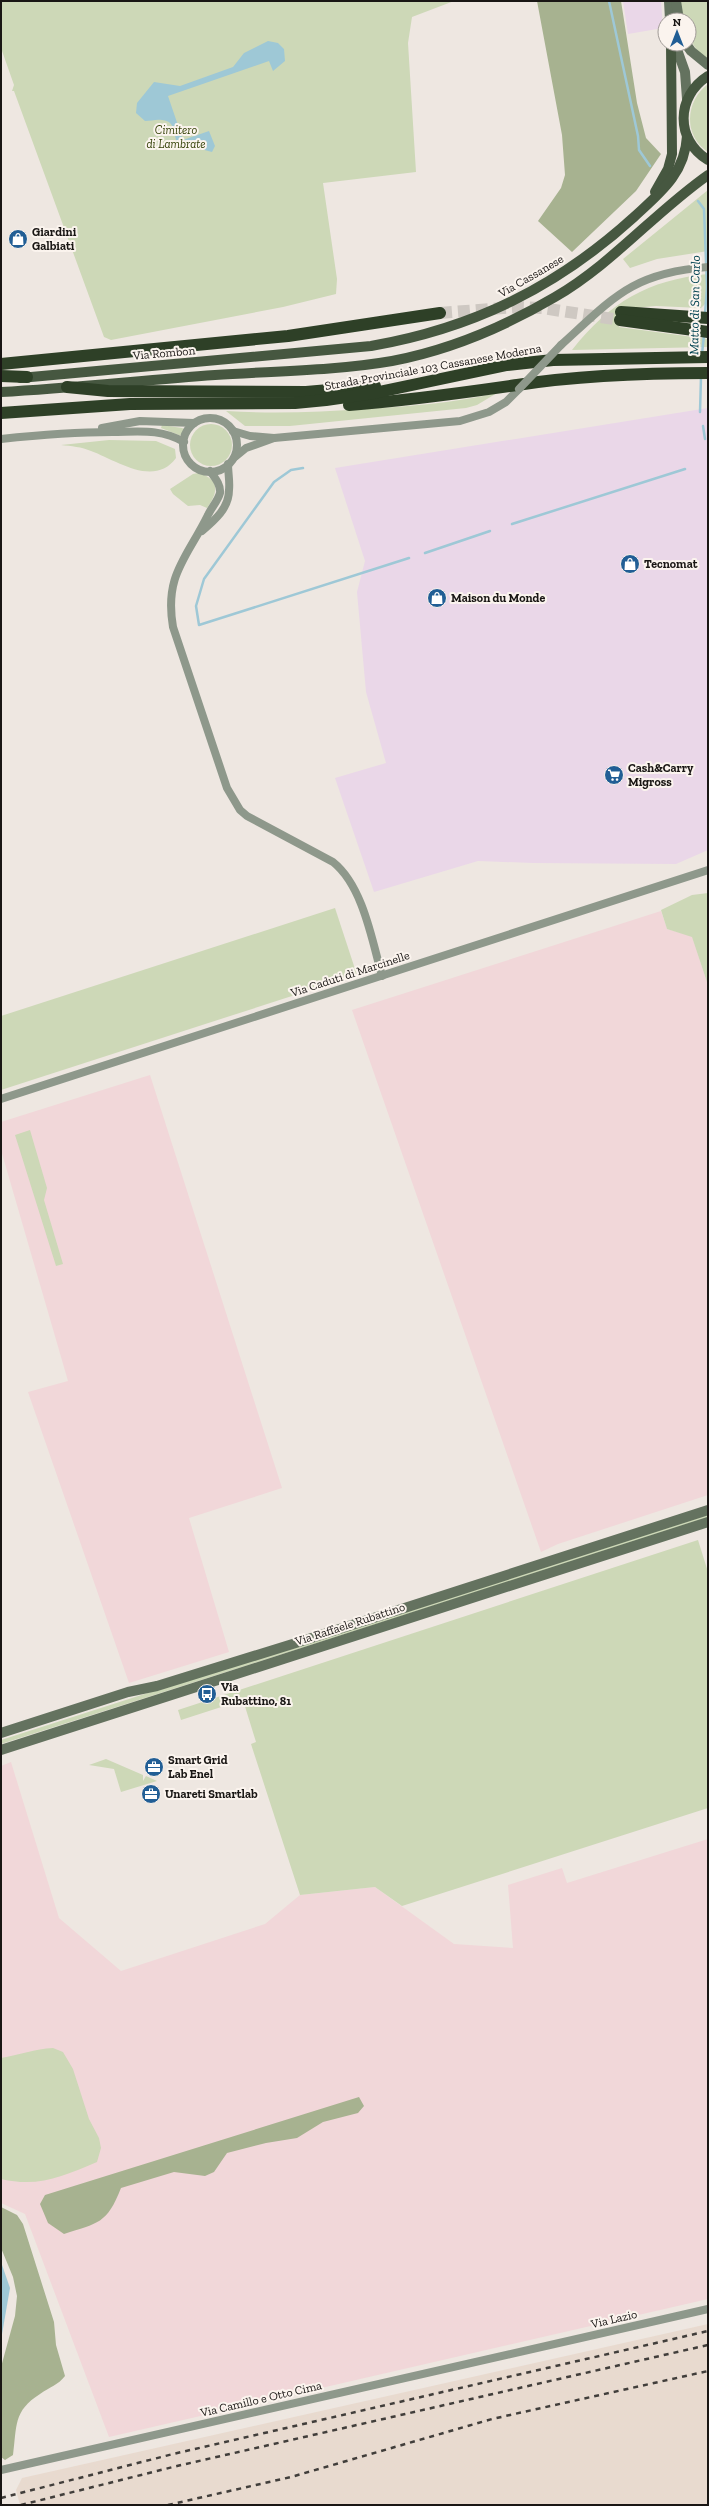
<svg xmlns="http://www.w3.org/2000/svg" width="709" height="2506" font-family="'Zilla Slab',serif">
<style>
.commercial{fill:#ead7e8}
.industrial{fill:#f1d7d9}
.built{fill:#e8dacf}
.green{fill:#cdd8b7}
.forest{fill:#a7b290}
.water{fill:#9ec8d6}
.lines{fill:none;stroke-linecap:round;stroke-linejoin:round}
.stream{stroke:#9ec8d6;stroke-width:2.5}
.highway-tunnel{stroke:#cec8c2;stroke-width:12;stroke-dasharray:12 6;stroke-linecap:butt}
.street{stroke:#8e988b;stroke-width:8}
.secondary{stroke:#64725f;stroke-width:10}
.primary{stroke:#465740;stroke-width:10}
.highway{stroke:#2e4027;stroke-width:12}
.rail{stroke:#413e3b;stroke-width:2.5;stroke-dasharray:5 5;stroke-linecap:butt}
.street-bridge{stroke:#8e988b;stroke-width:8}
.labels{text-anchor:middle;stroke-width:4;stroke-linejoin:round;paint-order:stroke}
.park-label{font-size:12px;font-style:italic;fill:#334006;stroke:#fbf4ee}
.poi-label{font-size:12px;font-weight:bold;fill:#191614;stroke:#fbf4ee;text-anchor:start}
.street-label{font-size:12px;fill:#191614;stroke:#fbf4ee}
.water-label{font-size:13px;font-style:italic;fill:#014251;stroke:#fbf4ee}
</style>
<rect width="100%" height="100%" fill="#eee7e1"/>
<g class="commercial">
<path d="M623 1H661L663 28 628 34Z"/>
<path d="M708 408V850L676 864 533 863 484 714 533 863 478 861 374 892 335 778 386 763 366 692 357 592 365 561 335 468Z"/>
</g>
<g class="industrial">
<path d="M661 911 667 929 692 936 708 985V1495L558 1544 541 1552 352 1010Z"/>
<path d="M150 1075 282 1488 189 1518 229 1652 129 1683 28 1392 68 1381 1 1150V1122Z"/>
<path d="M11 1762 59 1918 121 1971 265 1924 300 1895 375 1887 454 1944 513 1948 508 1885 562 1868 567 1883 708 1839V2299L109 2437 25 2214 1 2203V1766Z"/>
</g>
<path class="built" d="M708 2324V2505H20L16 2490 22 2478Z"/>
<g class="green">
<path d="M1 1H454L412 17 408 43 416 172 323 183 337 279 336 294 283 307 111 340 104 337 14 91H12L14 85 1 48Z"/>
<path d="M680 1H708V60C692 48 689 39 689 20H683Z"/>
<path d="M708 84V152C683 136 685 101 708 84Z"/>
<path d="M708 190V251L657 259 630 268 623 259Z"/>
<path d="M708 274V305L706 303 701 308 656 306 621 309 619 327 708 339V347L572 350C610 302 648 280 708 274Z"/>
<path d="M497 393 477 405 466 408 290 426H245L226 411C274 414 319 412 367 409 410 406 454 403 497 393Z"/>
<circle cx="211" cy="445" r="21"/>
<path d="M162 425 182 428 184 429 181 435H179L161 428Z"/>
<path d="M109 440 156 441 175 449 176 458C154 488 116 460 91 451 82 447 71 446 61 445Z"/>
<path d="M198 473C221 479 218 493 207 508L200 505 188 506 173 494 170 489 193 474Z"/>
<path d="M708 893V985L692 937 667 929 661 910 692 895Z"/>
<path d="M335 908 357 975 1 1090V1016Z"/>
<path d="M30 1130 47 1188 44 1200 63 1264 56 1266 15 1135Z"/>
<path d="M708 1513V1518L1 1744V1740Z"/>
<path d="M698 1540 708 1572V1808L402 1906 375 1887 300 1895 251 1744 256 1742 243 1700 181 1720 178 1710Z"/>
<path d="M106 1759 143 1775V1781L146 1776 157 1781 121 1792 114 1769 89 1765Z"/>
<path d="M53 2048 63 2052 73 2069 89 2119 99 2138 101 2148 97 2162C63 2176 39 2188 1 2179V2058C19 2055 35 2049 53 2048Z"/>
</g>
<g class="forest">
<path d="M537 1H621L637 103 646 138 661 154 636 191 572 252 538 221 561 188 565 175 562 135Z"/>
<path d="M359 2097 364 2106 358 2113 323 2122 297 2138 266 2143 227 2153 214 2172 205 2176 174 2172 121 2188C107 2224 98 2223 64 2234L48 2223 40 2204 45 2195Z"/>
<path d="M1 2207 17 2215 23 2224 54 2322 56 2345 65 2376C58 2385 50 2387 40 2394 13 2411 17 2426 13 2455L5 2460 1 2457V2367L15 2316 17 2296 13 2277 1 2248Z"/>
</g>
<g class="water">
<path d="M268 41 278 43 284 49 285 61 273 71 269 61 168 96 183 140 209 131 215 146 212 152 197 148 182 150C171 141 179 121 162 120 156 119 151 121 145 121L136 113 137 103 154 82 180 86 233 67 244 53Z"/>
<path d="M1 2262 10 2288 1 2340Z"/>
</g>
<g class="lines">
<g class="stream">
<path d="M609 1 638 136 639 150 650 166"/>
<path d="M698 201 704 209 707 287 705 314"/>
<path d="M702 354 704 335"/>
<path d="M700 412 701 377"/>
<path d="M703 426 705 439"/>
<path d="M303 468 291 470 274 482 204 579 196 606 199 625 409 558"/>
<path d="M512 524 685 469"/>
<path d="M425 553 490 531"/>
</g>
<path class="highway-tunnel" d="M440 313 517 307 542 308 620 320"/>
<g class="street">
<path d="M561 345C614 297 632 273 708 267"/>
<circle cx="210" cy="445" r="27"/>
<path d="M102 428 140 421 194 423"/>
<path d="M233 431 250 436 274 438 460 421 489 412 506 402 519 389"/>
<path d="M1 439C38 435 75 432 112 432 137 432 160 428 184 442"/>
<path d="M235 457 246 448 274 438"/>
<path d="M210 471C215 478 221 485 220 493 218 501 211 508 208 515 187 558 164 575 173 627L227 788 240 810 247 816 333 862C363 886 372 940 382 976"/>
<path d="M202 531C215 520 229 508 229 490 230 481 228 473 228 464"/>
<path d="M1 1099 708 870"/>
<path d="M1 2470 708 2309"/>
</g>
<g class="secondary">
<path d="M669 1 670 20"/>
<path d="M676 1 679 20"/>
<path d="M675 44 685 72 687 99"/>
<path d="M686 44 691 51 708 65"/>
<path d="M1 1733 128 1692 157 1686 299 1642 708 1510"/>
<path d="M1 1750 708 1522"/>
</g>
<g class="primary">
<path d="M708 76C676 96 675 140 708 160"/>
<path d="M655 192 668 169 672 154 671 44"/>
<path d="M20 378 371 346C474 328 557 287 634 217 660 193 685 174 687 136"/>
<path d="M1 392C73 388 144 380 215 375 274 371 334 371 392 361 450 350 504 327 555 297 612 264 655 212 708 175"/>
</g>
<g class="highway">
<path d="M621 312 708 318"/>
<path d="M620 320 708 332"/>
<path d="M1 364 288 336 440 313"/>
<path d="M1 376 27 377"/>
<path d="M67 387 108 391 306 392 375 386"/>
<path d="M349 405C406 401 461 393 517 385 581 375 644 373 708 373"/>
<path d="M1 413 130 404 295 403 326 400 374 393 507 365 553 360 708 357"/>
</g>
<g class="rail">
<path d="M1 2498 173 2454 708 2331"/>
<path d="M21 2505 177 2466 708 2345"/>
<path d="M168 2505 291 2477 492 2419 708 2371"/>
</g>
<path class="street-bridge" d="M519 389 561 345"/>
</g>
<defs>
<g id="shop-disc" transform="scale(1)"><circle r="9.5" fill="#215e95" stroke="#fbf4ee"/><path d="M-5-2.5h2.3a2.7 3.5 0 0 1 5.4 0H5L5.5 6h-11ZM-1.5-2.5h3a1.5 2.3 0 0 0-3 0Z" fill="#fff"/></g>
<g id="supermarket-disc" transform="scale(1)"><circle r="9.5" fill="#215e95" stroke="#fbf4ee"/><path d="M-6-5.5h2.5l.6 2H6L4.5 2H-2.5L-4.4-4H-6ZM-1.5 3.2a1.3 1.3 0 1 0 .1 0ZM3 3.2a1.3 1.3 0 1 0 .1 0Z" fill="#fff"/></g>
<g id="bus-disc" transform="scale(1)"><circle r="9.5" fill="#215e95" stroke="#fbf4ee"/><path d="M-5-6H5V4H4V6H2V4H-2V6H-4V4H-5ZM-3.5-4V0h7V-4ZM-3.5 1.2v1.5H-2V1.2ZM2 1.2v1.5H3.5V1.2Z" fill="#fff"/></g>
<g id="office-disc" transform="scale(1)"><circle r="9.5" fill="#215e95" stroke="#fbf4ee"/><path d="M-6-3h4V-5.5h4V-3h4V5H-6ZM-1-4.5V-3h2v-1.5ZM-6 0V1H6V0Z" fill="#fff"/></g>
</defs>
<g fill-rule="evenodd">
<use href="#shop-disc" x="18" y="239"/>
<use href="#shop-disc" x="630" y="564"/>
<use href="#shop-disc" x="437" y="598"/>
<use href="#supermarket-disc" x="614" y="775"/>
<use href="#bus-disc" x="207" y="1694"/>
<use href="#office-disc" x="154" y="1767"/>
<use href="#office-disc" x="151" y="1794"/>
</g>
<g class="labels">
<g class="park-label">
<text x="176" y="134">Cimitero<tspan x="176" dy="14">di Lambrate</tspan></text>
</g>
<g class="poi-label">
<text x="32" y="236">Giardini<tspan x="32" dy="14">Galbiati</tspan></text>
<text x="644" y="568">Tecnomat</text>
<text x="451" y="602">Maison du Monde</text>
<text x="628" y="772">Cash&amp;Carry<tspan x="628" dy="14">Migross</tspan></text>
<text x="221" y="1691">Via<tspan x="221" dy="14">Rubattino, 81</tspan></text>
<text x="168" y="1764">Smart Grid<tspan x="168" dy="14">Lab Enel</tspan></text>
<text x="165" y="1798">Unareti Smartlab</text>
</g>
<g class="street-label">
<text transform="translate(531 276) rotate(-30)" y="4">Via Cassanese</text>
<text transform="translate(164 353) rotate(-5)" y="4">Via Rombon</text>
<text transform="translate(433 367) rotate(-10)" y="4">Strada Provinciale 103 Cassanese Moderna</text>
<text transform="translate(350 974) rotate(-18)" y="4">Via Caduti di Marcinelle</text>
<text transform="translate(350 1624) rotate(-18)" y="4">Via Raffaele Rubattino</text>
<text transform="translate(614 2319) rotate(-13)" y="4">Via Lazio</text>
<text transform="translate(261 2399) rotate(-13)" y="4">Via Camillo e Otto Cima</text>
</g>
<g class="water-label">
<text transform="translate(694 305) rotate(-89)" y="5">Matto di San Carlo</text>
</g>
</g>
<rect width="709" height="2506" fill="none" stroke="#191614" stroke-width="4"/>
<g transform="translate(677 32)"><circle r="19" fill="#fbf4ee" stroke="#a19b97"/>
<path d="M0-3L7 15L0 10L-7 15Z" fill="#215e95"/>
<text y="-6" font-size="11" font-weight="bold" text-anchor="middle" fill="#191614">N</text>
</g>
</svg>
